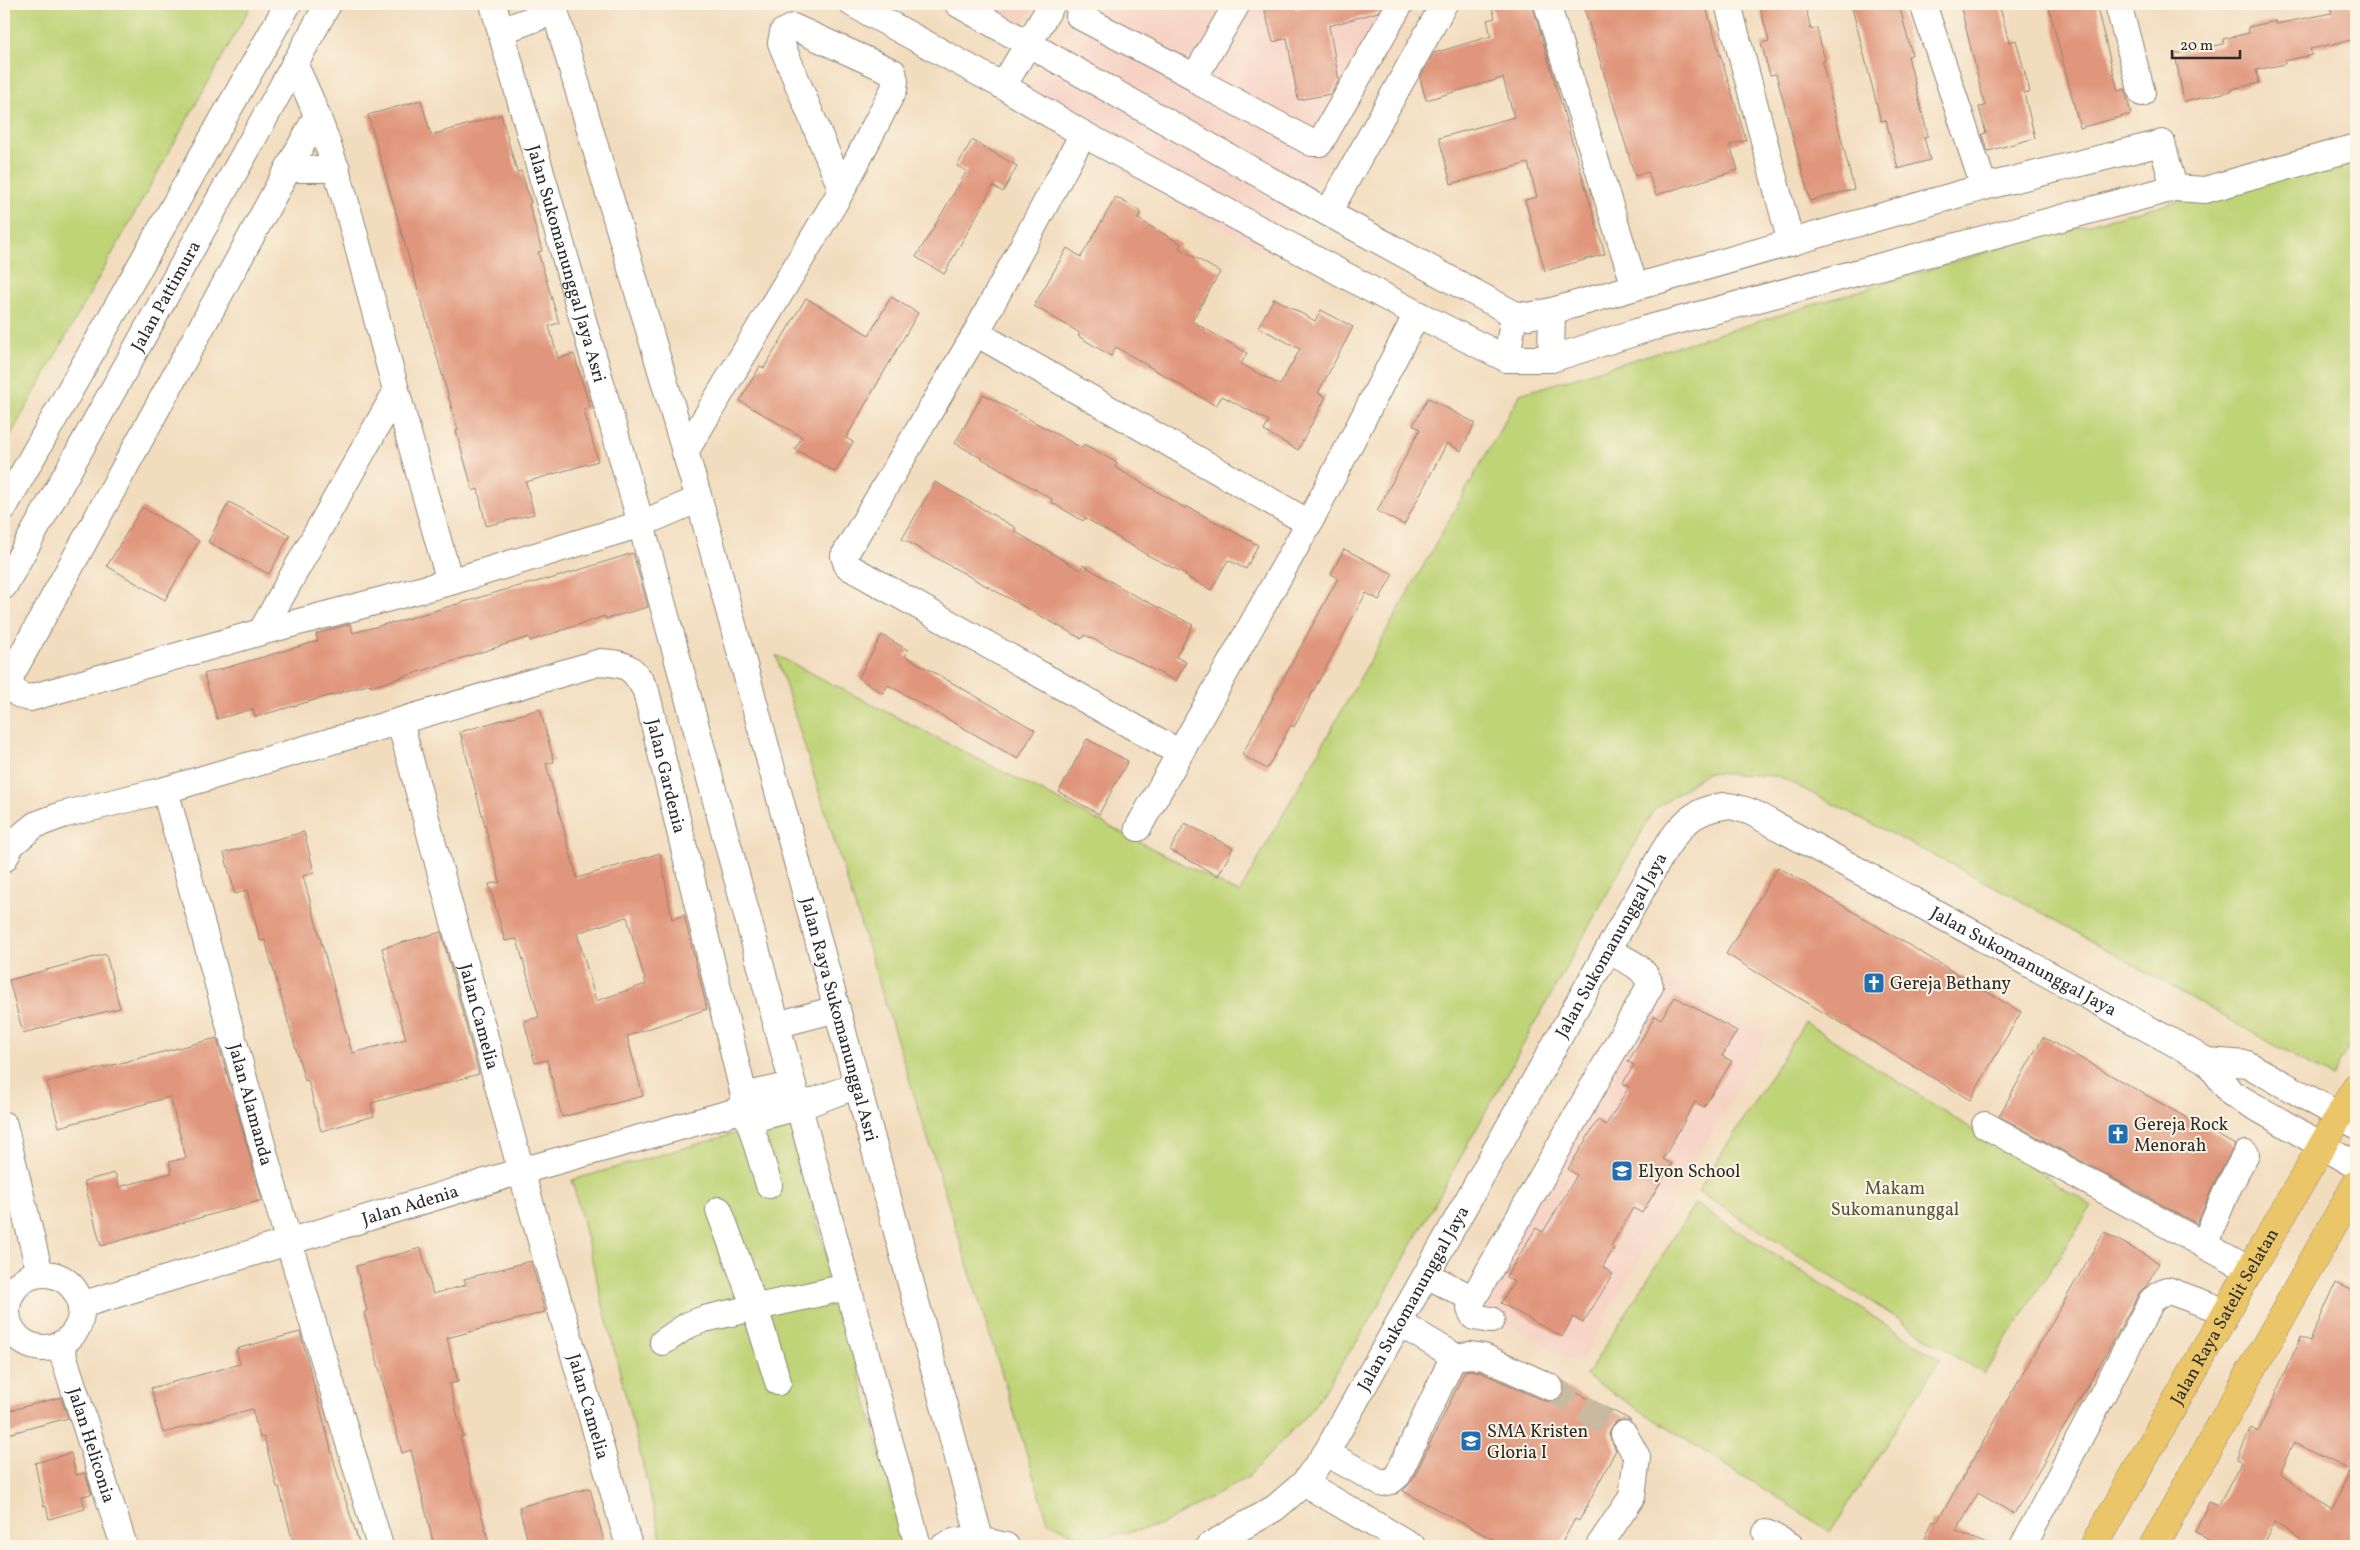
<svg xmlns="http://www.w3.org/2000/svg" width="2360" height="1550" font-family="Vollkorn,serif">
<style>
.built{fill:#f6d2c4}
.green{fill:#bfd377;stroke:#757f51}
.building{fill:#e0967c;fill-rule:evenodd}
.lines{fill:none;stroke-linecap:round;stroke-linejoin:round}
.minor-tunnel{stroke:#cab9a1;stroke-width:26;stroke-dasharray:26 13;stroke-linecap:butt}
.minor-casing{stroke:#8e8474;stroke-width:28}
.major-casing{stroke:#8e8474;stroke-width:29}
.minor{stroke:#fff;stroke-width:26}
.major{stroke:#ebc669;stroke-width:28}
.labels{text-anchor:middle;stroke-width:4;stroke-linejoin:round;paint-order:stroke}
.street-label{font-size:18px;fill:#2b2b2b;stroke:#fcf5e5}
.poi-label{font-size:18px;fill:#2b2b2b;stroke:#fcf5e5;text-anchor:start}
.park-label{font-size:18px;fill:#50553e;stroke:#fcf5e5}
</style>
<rect width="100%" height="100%" fill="#fcf5e5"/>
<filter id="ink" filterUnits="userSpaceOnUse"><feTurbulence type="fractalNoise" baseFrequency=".02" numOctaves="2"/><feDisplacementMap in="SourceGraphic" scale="10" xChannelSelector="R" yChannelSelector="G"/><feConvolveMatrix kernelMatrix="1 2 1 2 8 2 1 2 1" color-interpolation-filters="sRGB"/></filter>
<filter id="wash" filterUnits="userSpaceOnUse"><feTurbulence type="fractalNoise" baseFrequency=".0096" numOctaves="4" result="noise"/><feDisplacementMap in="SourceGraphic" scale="20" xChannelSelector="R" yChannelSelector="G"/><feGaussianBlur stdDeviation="1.12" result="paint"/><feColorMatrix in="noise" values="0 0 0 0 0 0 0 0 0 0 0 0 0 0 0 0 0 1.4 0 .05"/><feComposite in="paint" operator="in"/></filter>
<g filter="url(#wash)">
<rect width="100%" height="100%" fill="#f2dcbe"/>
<g class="built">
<path d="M974 4H1034L1019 30Z"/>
<path d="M1075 4H1417L1271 255 1014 111Z"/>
<path d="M1664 976 1768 1035 1579 1365 1476 1306Z"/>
</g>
<g class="green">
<path d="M4 4H252L4 447Z"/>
<path d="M2356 155V1031L2332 1078 2009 894 1778 776 1706 773 1653 811 1368 1324 1312 1409 1247 1478 1159 1526 1086 1541 1048 1521 776 655 1239 893 1520 394 2023 241Z"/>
<path d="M1805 1022 2092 1206 1984 1374 1698 1191Z"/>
<path d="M789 1118 901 1528 899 1546H663L572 1180Z"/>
<path d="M1695 1204 1940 1359 1831 1532 1586 1376Z"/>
</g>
<g id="blocks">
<g class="building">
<path d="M1263 4H1294L1295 9 1314 4H1383L1378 12 1329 26 1339 80 1331 94 1298 100 1287 38 1273 42Z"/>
<path d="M1491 4H1532L1605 254 1545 271 1525 200 1537 197 1528 163 1451 184 1439 138 1514 117 1503 78 1426 100 1420 78 1434 53 1491 36 1487 20 1495 18Z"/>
<path d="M1583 4H1705L1746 140 1730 145 1738 170 1656 195 1648 172 1635 176Z"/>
<path d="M1759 4H1805L1811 30 1817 28 1825 61 1822 62 1854 189 1810 201 1776 74 1770 75 1761 43 1769 41Z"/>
<path d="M1851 4H1899L1912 55 1908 56 1928 136 1924 137 1930 160 1898 169 1886 120 1881 121Z"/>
<path d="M1960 4H1999L2009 42 2016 40 2030 92 2024 93 2035 138 1988 151 1982 134 1986 133 1979 107 1985 106Z"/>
<path d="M2048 4H2096L2118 91 2125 89 2131 114 2080 128Z"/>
<path d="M2329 4H2356V39L2310 49 2312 55 2284 61 2285 64 2256 70 2259 83 2232 89V91L2184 102 2175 54 2224 44 2223 39 2249 33 2248 27 2276 21V24L2332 13Z"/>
<path d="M421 100 431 135 501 115 517 172 521 171 531 203 529 204 542 251 538 252 559 323 549 326 558 358 574 354 590 408 584 410 598 461 526 482 534 514 486 526 478 489 473 491 456 431 458 430 368 115Z"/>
<path d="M972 140 1017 166 1003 192 993 186 944 274 916 257 967 171 957 166Z"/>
<path d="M1116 197 1141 212 1138 219 1181 244 1179 248 1220 272 1192 321 1247 353 1241 364 1280 385 1300 349 1258 327 1274 298 1315 321 1321 310 1353 327 1318 393 1326 397 1298 450 1264 431 1269 421 1222 396 1216 406 1116 347 1111 356 1078 336 1080 333 1034 306 1067 248 1081 257Z"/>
<path d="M891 297 918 313 846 438 853 442 835 472 795 449 802 437 740 401 760 366 764 368 806 298 869 335Z"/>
<path d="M983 394 1082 448 1084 444 1117 463 1115 467 1185 508 1186 506 1258 545 1246 569 1228 560 1211 590 1185 576 1186 574 1149 556 1085 518 1083 521 1051 502 1052 499 955 443Z"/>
<path d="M1428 398 1475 423 1461 451 1447 443 1404 525 1377 511 1420 429 1413 425Z"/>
<path d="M935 482 1016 528 1014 531 1080 570 1083 565 1132 594 1193 625 1176 657 1186 662 1176 681 1085 635 1082 639 902 539Z"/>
<path d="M229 502 290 535 269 574 208 542Z"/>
<path d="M142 507 199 541 165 600 107 566Z"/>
<path d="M1344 549 1393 574 1379 600 1366 593 1294 727 1291 725 1267 769 1242 755 1338 578 1331 574Z"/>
<path d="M633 553 648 607 605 619V616L530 641 529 637 371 687V684L255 717 253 709 217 719 204 674 318 641 316 634 350 624 353 633 393 622V623L508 589 547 579V580Z"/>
<path d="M882 635 908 650 905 656 1035 730 1018 759 888 685 883 693 858 678Z"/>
<path d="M540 709 554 762 546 764 577 878 660 853 672 919 684 915 707 1009 627 1036 643 1096 562 1117 547 1060 535 1063 524 1021 539 1017 517 939 505 941 489 884 500 882 460 732ZM627 917 646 984 596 1001 577 933Z"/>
<path d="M1087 739 1128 761 1099 814 1059 792Z"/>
<path d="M1185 823 1233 848 1218 876 1170 850Z"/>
<path d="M304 832 314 872 303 876 352 1053 406 1039 382 948 441 932 479 1074 371 1103 374 1116 321 1131 308 1080 305 1081 265 940 260 941 247 890 235 894 224 853Z"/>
<path d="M1778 867 2021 1012 1970 1100 1726 954Z"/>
<path d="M106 954 120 1008 23 1033 9 980Z"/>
<path d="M1675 997 1737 1031 1722 1056 1732 1061 1704 1107 1695 1102 1663 1159 1672 1164 1642 1213 1633 1208 1611 1246 1614 1248 1603 1267 1613 1274 1583 1323 1573 1317 1562 1337 1501 1303 1514 1282 1506 1277 1536 1228 1543 1232 1565 1196 1577 1175 1568 1169 1598 1120 1606 1125 1629 1087 1623 1083 1634 1065 1628 1062 1655 1016 1661 1019Z"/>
<path d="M2043 1037 2235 1145 2215 1181 2197 1224 1999 1116Z"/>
<path d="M217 1038 262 1200 101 1246 84 1181 115 1173 119 1187 172 1173 169 1162 186 1158 170 1097 59 1127 47 1082Z"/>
<path d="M2104 1232 2159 1263 2146 1286 2139 1293 2109 1349 2014 1514 1978 1493 1956 1531 1991 1546H1922L1933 1520 1937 1522Z"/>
<path d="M421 1248 433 1294 466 1285 464 1279 531 1261 545 1312 447 1338 458 1382 449 1384 463 1436 460 1437 490 1546H434L411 1450 402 1453 364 1312 367 1311 356 1266Z"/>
<path d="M2336 1283 2356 1292V1451L2348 1469 2294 1443 2280 1474 2332 1510 2356 1459V1546H2310L2275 1522 2264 1546H2207L2210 1540 2195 1533 2209 1501 2219 1505 2242 1461 2237 1459 2251 1428 2258 1432 2301 1337 2310 1341Z"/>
<path d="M300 1332 338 1476 360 1546H294L279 1487H277L264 1437 260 1438 252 1409 163 1433 151 1388 240 1364 236 1349Z"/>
<path d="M1471 1370 1480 1372 1544 1401 1552 1402 1558 1399 1563 1394 1565 1387 1631 1420 1617 1421 1611 1427 1609 1434 1616 1450 1579 1521 1575 1519 1560 1546H1490L1494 1540 1403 1491 1412 1481 1465 1371Z"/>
<path d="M61 1397 68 1418 4 1435V1412Z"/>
<path d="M71 1453 76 1475 85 1473 92 1494 82 1496 85 1509 49 1519 46 1506 44 1507 35 1463Z"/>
<path d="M590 1488 604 1541 586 1546H529L519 1507Z"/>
</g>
</g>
</g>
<g filter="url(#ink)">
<use href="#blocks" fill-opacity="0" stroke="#8e8474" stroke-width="1"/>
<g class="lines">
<path class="minor-tunnel" d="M1550 1387 1624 1434"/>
<g class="minor-casing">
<g id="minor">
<path id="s1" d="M493 4 641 524 918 1546"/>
<path id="s2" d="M553 4 699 499 980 1539"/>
<path d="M853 4 1003 86 1083 134 1417 314 1507 359H1551L1646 329 2174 188 2205 190 2356 147"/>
<path d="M958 4 1328 213 1514 314 1529 316 1552 311 1984 187 2162 143 2174 188"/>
<path d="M1083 4 1079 16 1197 78"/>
<path d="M1237 4 1197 73 1199 82 1312 143H1320L1400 4"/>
<path d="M1547 4 1635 287"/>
<path d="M1728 4 1791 243"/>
<path d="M1923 4 1984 187"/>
<path d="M2118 4 2142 93"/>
<path d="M501 31 555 11"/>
<path d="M294 64C333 141 352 225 374 308 398 400 424 491 450 582"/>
<path d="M1003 86 1052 4"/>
<path d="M317 116 9 679C13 691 17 696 30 698L261 632 450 582 641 524 699 499"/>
<path d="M1083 134 976 333 844 556 847 565 851 568 1180 753"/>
<path d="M288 169H337"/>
<path d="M1328 213 1444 4"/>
<path d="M976 333 1309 523"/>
<path d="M1507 359 1514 314"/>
<path d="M1551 359 1552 311"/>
<path d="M685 452 842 190 894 89 895 81 893 72 793 27 783 32 781 43 842 190"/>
<path d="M4 507 288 4"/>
<path id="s3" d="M4 586 328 4"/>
<path d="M261 632 396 392"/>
<path id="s4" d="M400 722 521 1171 629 1546"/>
<path id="s5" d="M165 790 288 1240 380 1546"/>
<path d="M1138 828 1309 523 1417 314"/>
<path id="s6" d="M4 859 12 844 35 825 62 815 165 790 601 662C628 664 633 667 646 691L738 1071 744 1096 741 1110 749 1120 769 1185"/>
<path d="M776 1025 837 1009"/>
<path d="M2207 1061 2231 1093 2356 1165"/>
<path d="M744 1096 792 1085"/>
<path d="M749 1120 799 1107 857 1085"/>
<path d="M4 1125 40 1274"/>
<path d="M1985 1125 2204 1245"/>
<path d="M2246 1154 2228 1188 2204 1245 2250 1270"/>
<path d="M719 1210 755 1308 778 1382"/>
<circle cx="44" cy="1311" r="37"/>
<path d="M1427 1275 1473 1299 1650 986C1646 966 1625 960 1608 951"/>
<path d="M1473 1299 1470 1309 1474 1317 1491 1320"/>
<path id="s7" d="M81 1305 521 1171 741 1110"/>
<path d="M663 1342 688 1325 704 1319 847 1287"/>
<path id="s8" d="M60 1345 124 1546"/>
<path d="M1451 1357 1471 1355 1484 1357 1550 1387"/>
<path d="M1326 1453 1381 1483 1391 1481 1398 1475 1450 1364 1451 1357 1448 1352 1399 1323"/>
<path d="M1304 1483 1412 1546"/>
<path d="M1766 1533 1791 1546"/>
<path d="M944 1546C963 1535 986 1541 1006 1546"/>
<path id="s9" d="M1209 1546 1275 1508 1304 1483 1326 1453 1663 852C1679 827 1692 810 1724 806 1732 805 1743 810 1751 812L2207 1061 2247 1064 2356 1125"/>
<path d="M1599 1546 1632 1497 1637 1457 1624 1434"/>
<path d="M2023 1546 2152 1300 2167 1290 2227 1312"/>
</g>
</g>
<g class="major-casing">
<g id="major">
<path id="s10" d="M2094 1546 2250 1270 2356 1087"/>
<path d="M2153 1546 2356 1184"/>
</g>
</g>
<use href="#minor" class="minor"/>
<use href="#major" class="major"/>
</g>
</g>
<defs>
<g id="church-square" transform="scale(1.125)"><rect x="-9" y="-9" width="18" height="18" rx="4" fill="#1f6fb2" stroke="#fcf5e5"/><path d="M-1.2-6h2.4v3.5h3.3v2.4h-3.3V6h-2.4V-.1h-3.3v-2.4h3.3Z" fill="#fff"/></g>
<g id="school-square" transform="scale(1.125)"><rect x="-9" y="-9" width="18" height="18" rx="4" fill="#1f6fb2" stroke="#fcf5e5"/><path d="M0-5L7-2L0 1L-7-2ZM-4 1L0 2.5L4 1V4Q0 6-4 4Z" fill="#fff"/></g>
</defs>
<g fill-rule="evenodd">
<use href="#church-square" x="1874" y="983"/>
<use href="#church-square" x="2118" y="1134"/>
<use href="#school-square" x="1622" y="1171"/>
<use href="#school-square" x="1471" y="1441"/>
</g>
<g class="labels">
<g class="street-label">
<text dy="6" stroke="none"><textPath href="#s1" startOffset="270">Jalan Sukomanunggal Jaya Asri</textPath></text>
<text dy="6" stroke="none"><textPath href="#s3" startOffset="332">Jalan Pattimura</textPath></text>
<text dy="6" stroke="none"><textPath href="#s6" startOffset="781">Jalan Gardenia</textPath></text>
<text dy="6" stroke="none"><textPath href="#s9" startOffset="734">Jalan Sukomanunggal Jaya</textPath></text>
<text dy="6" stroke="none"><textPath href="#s9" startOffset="1259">Jalan Sukomanunggal Jaya</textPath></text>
<text dy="6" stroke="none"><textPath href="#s4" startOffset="305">Jalan Camelia</textPath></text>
<text dy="6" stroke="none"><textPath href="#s2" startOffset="1055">Jalan Raya Sukomanunggal Asri</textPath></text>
<text dy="6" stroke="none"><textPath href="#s5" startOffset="326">Jalan Alamanda</textPath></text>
<text dy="6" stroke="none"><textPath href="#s7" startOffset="344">Jalan Adenia</textPath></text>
<text dy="6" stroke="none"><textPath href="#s9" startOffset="329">Jalan Sukomanunggal Jaya</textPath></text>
<text dy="6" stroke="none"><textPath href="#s10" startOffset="264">Jalan Raya Satelit Selatan</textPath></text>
<text dy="6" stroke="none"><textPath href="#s4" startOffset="710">Jalan Camelia</textPath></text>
<text dy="6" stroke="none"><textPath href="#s8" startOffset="105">Jalan Heliconia</textPath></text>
</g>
<g class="poi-label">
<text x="1890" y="989">Gereja Bethany</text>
<text x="2134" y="1130">Gereja Rock<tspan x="2134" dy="21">Menorah</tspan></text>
<text x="1638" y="1177">Elyon School</text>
<text x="1487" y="1437">SMA Kristen<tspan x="1487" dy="21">Gloria I</tspan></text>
</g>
<g class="park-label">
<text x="1895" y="1194">Makam<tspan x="1895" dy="21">Sukomanunggal</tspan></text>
</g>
</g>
<rect width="2360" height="1550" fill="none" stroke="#fcf5e5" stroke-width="20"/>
<path d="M2172 50v8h68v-8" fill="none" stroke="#2b2b2b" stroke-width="2.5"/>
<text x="2180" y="50" font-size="15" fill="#2b2b2b" stroke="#fcf5e5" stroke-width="4" paint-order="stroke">20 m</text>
</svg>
